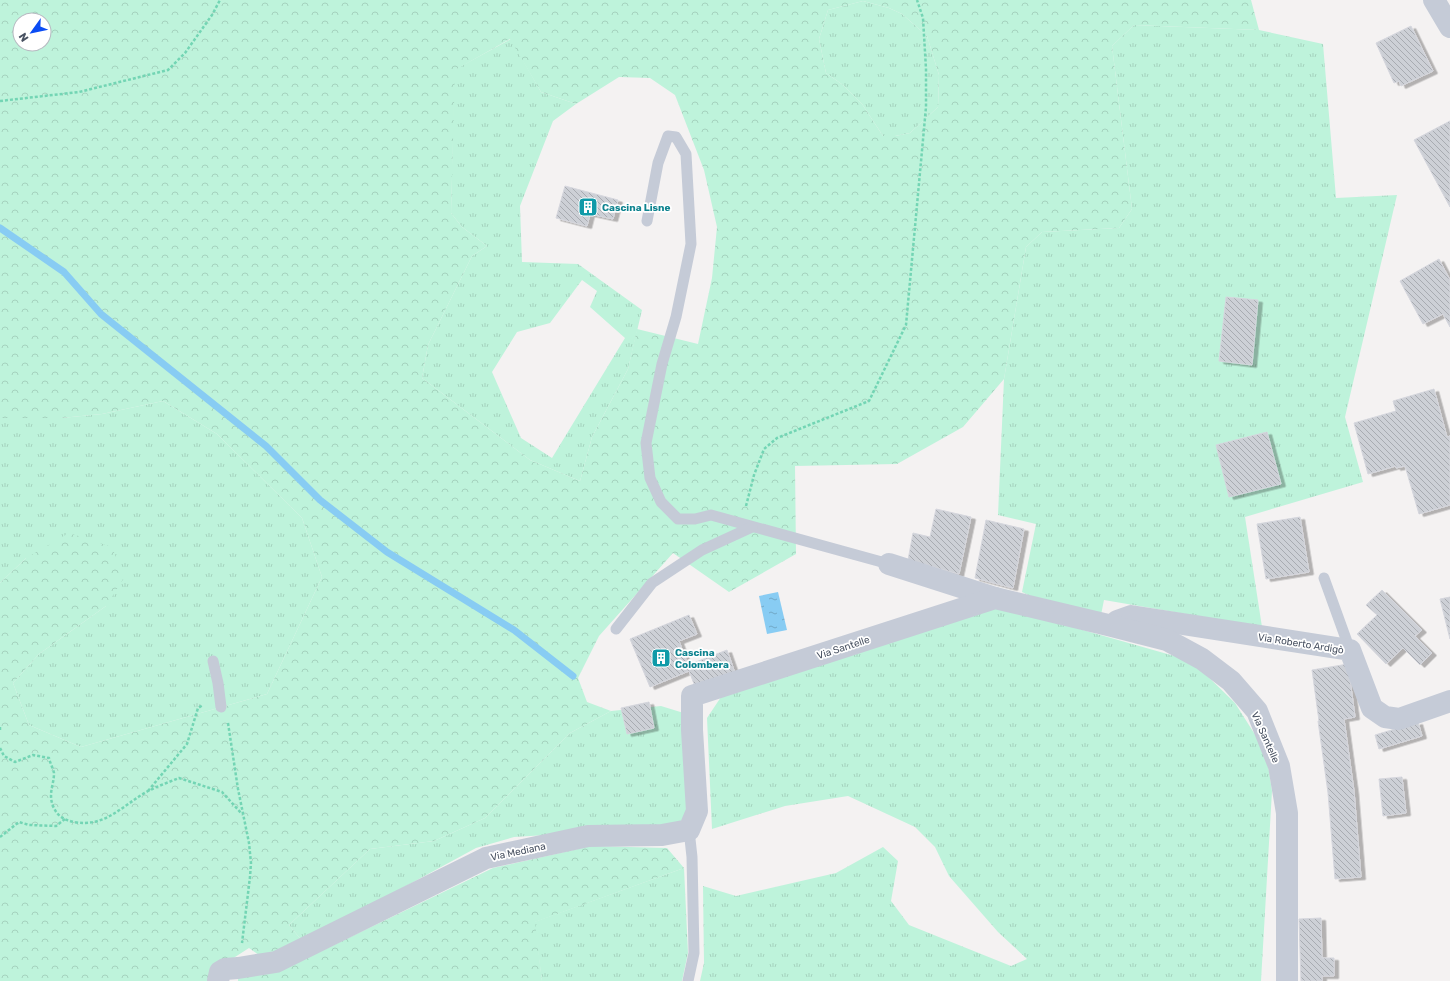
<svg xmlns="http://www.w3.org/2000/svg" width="1450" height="981" font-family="Rubik,sans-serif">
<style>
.grass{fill:url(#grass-tufts);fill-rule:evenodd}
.forest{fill:url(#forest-crowns);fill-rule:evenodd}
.water{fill:url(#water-ripples)}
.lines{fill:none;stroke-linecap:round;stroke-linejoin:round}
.stream{stroke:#88ccf3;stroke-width:7}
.building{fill:url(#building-back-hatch);stroke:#d5d6dd;filter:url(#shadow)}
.path{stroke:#73d5b4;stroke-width:2.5;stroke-dasharray:3 2;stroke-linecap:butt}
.lane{stroke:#c5cbd7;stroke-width:11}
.street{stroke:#c5cbd7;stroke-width:22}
.labels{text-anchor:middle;stroke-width:3.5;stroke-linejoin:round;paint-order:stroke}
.culture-label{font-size:10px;font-weight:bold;fill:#0d838f;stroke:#fff;text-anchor:start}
.street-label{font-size:10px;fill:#485161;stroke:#fff}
</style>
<defs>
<pattern id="grass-tufts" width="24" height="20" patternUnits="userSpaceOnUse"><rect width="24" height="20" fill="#bef3db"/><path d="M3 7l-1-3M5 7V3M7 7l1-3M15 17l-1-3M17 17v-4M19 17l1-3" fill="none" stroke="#a5d2be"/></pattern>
<pattern id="forest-crowns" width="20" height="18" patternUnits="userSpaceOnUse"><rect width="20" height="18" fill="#bef3db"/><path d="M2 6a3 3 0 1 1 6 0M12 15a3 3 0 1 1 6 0" fill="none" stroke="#a5d2be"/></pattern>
<pattern id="water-ripples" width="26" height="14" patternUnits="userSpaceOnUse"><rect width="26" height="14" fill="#88ccf3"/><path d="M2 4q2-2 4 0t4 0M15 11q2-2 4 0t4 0" fill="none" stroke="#71a8c8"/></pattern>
<pattern id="building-back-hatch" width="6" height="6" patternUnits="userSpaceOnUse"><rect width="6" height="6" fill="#cdd0d6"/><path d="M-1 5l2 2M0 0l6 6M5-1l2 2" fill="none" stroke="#a8abb1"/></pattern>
<filter id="shadow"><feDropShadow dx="4.5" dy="2.5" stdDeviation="0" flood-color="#0004"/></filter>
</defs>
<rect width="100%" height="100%" fill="#f4f2f2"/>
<g class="grass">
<path d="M863 1 889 8 902 14 927 36 939 75 938 107 910 133 895 136H883L862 104 843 85 826 73 819 39 828 10Z"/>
<path d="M1134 25 1259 30 1323 44 1336 198 1397 195 1345 417 1363 482 1245 517 1262 627 1104 600 1101 615 1055 607 1022 592 1036 524 998 515 1004 379 1026 247 1042 232 1119 228 1132 209 1112 46Z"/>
<path d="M511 39 541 92 576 104 553 121 520 206 522 262 578 264 642 310 628 369 592 437 580 481 530 460 422 378 428 345 472 256 487 246 462 227 451 213 454 70ZM582 280 597 291 590 307 625 338 552 458 521 438 492 372 517 332 550 323Z"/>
<path d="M163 401 217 434 302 518 322 577 267 694 81 747 29 725 13 683 39 654 106 606 26 558 0 583V418H61L102 414Z"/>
<path d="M1005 608 1192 661 1235 703 1266 752 1272 791 1261 981H700L704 963 703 886 736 896 836 873 883 847 898 861 891 901 909 925 1011 966 1027 959 998 932 949 876 935 847 915 827 848 796 785 806 712 829 707 718 721 697 977 609Z"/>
<path d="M661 706 687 714 691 809 676 827 514 837 476 848 303 942 289 925 370 849 434 841 485 818 570 733 611 711Z"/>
<path d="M684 868 688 953 682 981H542L534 922Z"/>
</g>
<g class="forest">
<path d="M0 0H1251L1259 30 1134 25 1112 46 1132 209 1119 228 1042 232 1026 247 1004 379 963 427 897 464 795 466 796 554 729 592 673 553 599 636 578 678 587 702 611 711 570 733 485 818 434 841 370 849 289 925 303 942 263 958 249 948 218 968 216 981H0V583L26 558 69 533 112 547 124 578 106 606 39 654 13 683 29 725 81 747 267 694 322 577 302 518 217 434 163 401 102 414 61 418H0ZM863 1 889 8 902 14 927 36 939 75 938 107 910 133 895 136H883L862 104 843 85 826 73 819 39 828 10ZM20 20H44V44H20ZM510 39 541 92 576 104 619 77 650 78 675 95 704 170 717 227 712 278 698 344 637 329 628 369 592 437 580 481 530 460 422 378 428 345 472 256 487 246 462 227 451 213 455 70Z"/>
<path d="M591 846 667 848 684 868 535 922 542 981H238V978L278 972 493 868Z"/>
</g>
<path class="water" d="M778 592 787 630 767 634 759 596Z"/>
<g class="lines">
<path class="stream" d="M0 228 64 272 101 314 266 446 320 500 387 552 514 630 573 676"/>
</g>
<g class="building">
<path d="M1411 26 1433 71 1401 86 1399 81 1394 83 1376 43Z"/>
<path d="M1450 121V207L1414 140Z"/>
<path d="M565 186 618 200 613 219 590 214 587 226 556 218Z"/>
<path d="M1439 259 1450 280V327L1443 314 1423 324 1400 281Z"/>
<path d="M1226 297 1258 300 1252 365 1219 361Z"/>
<path d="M1434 389 1447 437 1450 436V505L1419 514 1405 466 1396 468V466L1368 474 1354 423 1396 411 1393 401Z"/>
<path d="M1267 432 1281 484 1229 497 1216 445Z"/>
<path d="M936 509 971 517 959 574 908 560 913 533 930 537Z"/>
<path d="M1300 517 1309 572 1266 579 1257 524Z"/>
<path d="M986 520 1024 529 1013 588 975 578Z"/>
<path d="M1382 590 1422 630 1415 636 1432 653 1420 665 1403 648 1386 664 1357 634 1377 615 1366 605Z"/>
<path d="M1450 597V639L1440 599Z"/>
<path d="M689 615 697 634 679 641 688 665 727 650 735 673 696 689 689 671 650 687 630 639Z"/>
<path d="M1348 664 1355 717 1344 719 1354 791 1361 877 1335 879 1328 793 1318 721H1319L1312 670Z"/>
<path d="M649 702 654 728 627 734 621 708Z"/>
<path d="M1418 722 1422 736 1379 749 1375 735Z"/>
<path d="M1402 777 1406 813 1383 816 1379 779Z"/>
<path d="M1321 918 1322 958H1334V976H1322V981H1301L1299 919Z"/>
</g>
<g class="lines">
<g class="path">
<path d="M0 101 79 92 168 70 185 53 212 15 220 0"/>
<path d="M746 506 754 475 764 449 777 438 869 401 906 325 926 107V69L923 18 917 0"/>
<path d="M228 723 238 789 249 843 251 863 250 877 242 943"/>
<path d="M0 727V731"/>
<path d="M0 748 4 756 15 762 33 755 49 758C50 763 53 768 54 773 54 785 48 793 53 806 57 816 64 820 74 822 105 828 123 805 148 791 158 786 169 782 179 778L222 792 242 814"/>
<path d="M148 791 187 744 198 708 203 705"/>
<path d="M0 837 19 822 29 825 56 826 65 819"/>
</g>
<g class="lane">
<path d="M647 221 658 163 668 136 676 137 686 154 691 244 676 317 662 364 646 443 650 478 661 502 678 519H695L711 515 889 564"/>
<path d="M1324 578 1350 650"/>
<path d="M616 629 652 583 702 550 752 527"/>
<path d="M213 661 218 683 221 707"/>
<path d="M688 981 694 953 692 857 689 830"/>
</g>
<g class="street">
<path d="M1434 0 1450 27"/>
<path d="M889 564 995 598"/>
<path d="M1117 621 1131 616 1350 650 1372 708 1385 717 1399 719 1450 701"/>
<path d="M218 981 220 972 225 969 238 968 276 962 486 858 588 836 662 835 689 830 697 811 692 730V696L995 598 1108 625 1167 640 1202 659 1231 681 1257 711 1279 766 1287 813V981"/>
</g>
</g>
<defs>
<g id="building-square" transform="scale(1)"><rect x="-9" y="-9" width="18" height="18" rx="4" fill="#0f9aa8" stroke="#fff"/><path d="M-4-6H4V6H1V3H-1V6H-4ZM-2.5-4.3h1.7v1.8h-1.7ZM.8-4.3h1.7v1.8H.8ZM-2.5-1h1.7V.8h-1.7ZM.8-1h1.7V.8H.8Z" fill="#fff"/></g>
</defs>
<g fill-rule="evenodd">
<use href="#building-square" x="588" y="207"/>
<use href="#building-square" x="661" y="658"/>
</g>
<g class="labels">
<g class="culture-label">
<text x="602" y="211">Cascina Lisne</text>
<text x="675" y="656">Cascina<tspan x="675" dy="12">Colombera</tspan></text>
</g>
<g class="street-label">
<text transform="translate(1301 643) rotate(9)" y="4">Via Roberto Ardigò</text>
<text transform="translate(843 647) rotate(-18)" y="4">Via Santelle</text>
<text transform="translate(1266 737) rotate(66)" y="4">Via Santelle</text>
<text transform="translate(518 851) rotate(-12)" y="4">Via Mediana</text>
</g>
</g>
<g transform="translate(32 32) rotate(237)"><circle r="19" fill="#ffffff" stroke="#b6b9c0"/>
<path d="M0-3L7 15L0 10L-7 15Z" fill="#0b4cf4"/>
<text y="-6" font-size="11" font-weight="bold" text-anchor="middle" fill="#485161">N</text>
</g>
</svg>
